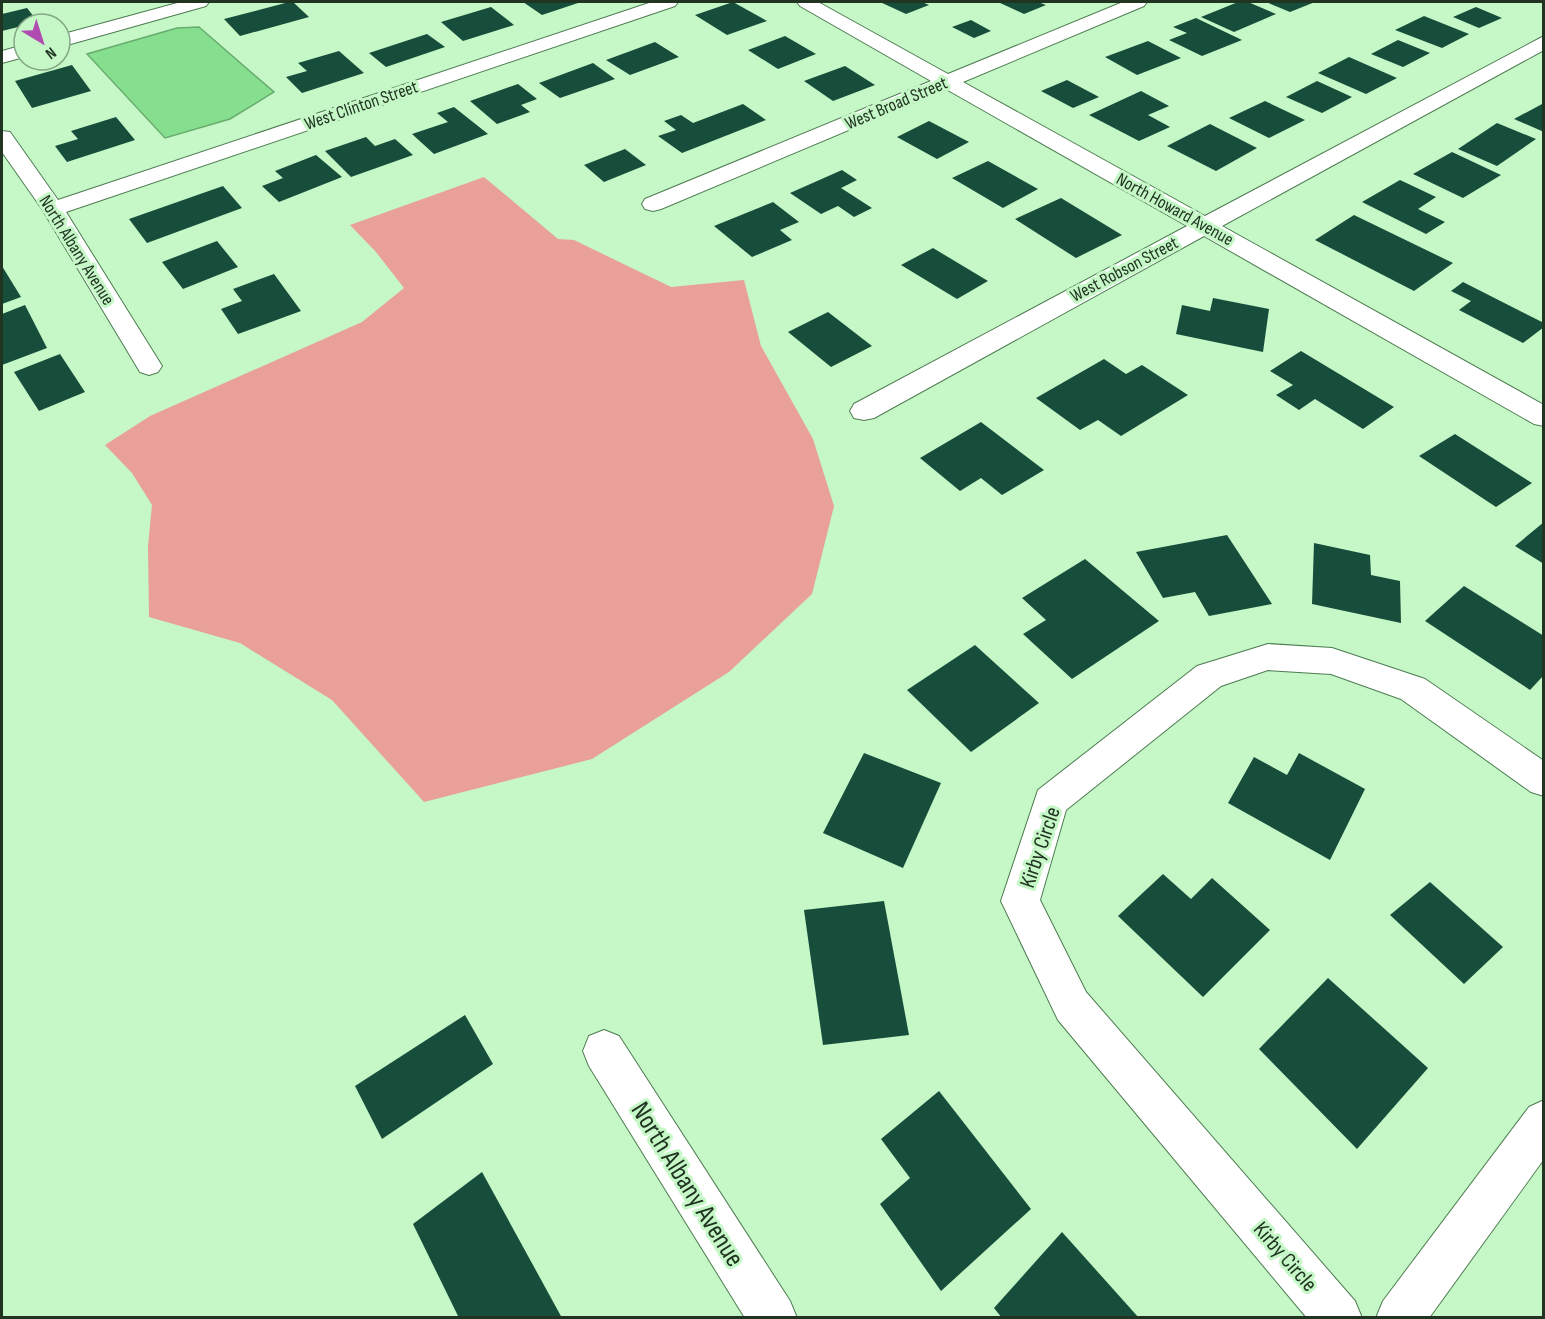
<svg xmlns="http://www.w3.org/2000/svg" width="1545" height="1319" font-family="'Sofia Sans Condensed',sans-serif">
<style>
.green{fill:#e9a098}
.water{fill:#86df8e;stroke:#68ac6e;stroke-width:1.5}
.building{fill:#174e3b}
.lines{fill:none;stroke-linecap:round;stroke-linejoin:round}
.minor-casing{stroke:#4e7c51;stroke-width:2}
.minor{fill:#fff;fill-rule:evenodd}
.labels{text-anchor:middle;stroke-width:6;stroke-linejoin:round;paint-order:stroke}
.far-street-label{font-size:18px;fill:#213422;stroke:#c5f7c7}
.street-label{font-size:22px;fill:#213422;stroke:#c5f7c7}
.near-street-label{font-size:27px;fill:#213422;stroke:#c5f7c7}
</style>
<rect width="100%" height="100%" fill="#c5f7c7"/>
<path class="green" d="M484 177 558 239 574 240 671 287 744 280 761 346 813 439 834 506 812 594 729 672 592 759 424 802 332 700 240 643 149 617 148 546 152 505 132 473 105 445 150 416 362 322 404 288 376 252 350 225Z"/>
<path class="water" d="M199 27 274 92 230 119 165 138 87 54 177 28Z"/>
<g class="building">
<path d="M289 2H293L309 17 240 36 224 19Z"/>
<path d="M523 2H581L542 15Z"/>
<path d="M733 2 767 21 727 35 695 15Z"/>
<path d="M880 2H922L929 5 906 14Z"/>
<path d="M998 2H1038L1046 5 1024 14Z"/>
<path d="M1238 2H1248L1276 14 1234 32 1201 17Z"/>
<path d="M1266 2H1315L1290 12Z"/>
<path d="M491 7 514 25 463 41 441 22Z"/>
<path d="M1476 7 1502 18 1479 28 1453 17Z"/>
<path d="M27 8 38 22 2 31V14Z"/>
<path d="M1424 16 1469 34 1442 48 1395 30Z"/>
<path d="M1196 18 1242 40 1202 56 1169 40 1187 33 1173 27Z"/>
<path d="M971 20 991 31 974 38 952 27Z"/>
<path d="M427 34 445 47 386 67 369 53Z"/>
<path d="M785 36 816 54 778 69 748 50Z"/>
<path d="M1398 40 1430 53 1403 67 1371 54Z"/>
<path d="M1148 41 1181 58 1137 75 1105 57Z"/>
<path d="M655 42 679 57 630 75 606 60Z"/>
<path d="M339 51 364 73 302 93 286 77 307 71 298 63Z"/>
<path d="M1349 57 1397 78 1366 94 1318 73Z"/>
<path d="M593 63 615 79 560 98 539 83Z"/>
<path d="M72 65 91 91 32 108 15 81Z"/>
<path d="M845 66 875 85 833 101 804 81Z"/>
<path d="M1067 80 1099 97 1073 108 1041 91Z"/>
<path d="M1317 81 1352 97 1322 113 1286 97Z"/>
<path d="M518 84 537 99 521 105 530 112 497 124 470 101Z"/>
<path d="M1141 91 1169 106 1148 115 1170 127 1139 141 1089 115Z"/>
<path d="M1265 101 1305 120 1269 138 1229 118Z"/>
<path d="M1544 103V132L1514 119Z"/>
<path d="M743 104 766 120 682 153 658 136 676 130 664 121 681 115 693 123Z"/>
<path d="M454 107 488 134 434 154 412 134 448 122 437 113Z"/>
<path d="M116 117 135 140 67 162 55 146 78 139 71 131Z"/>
<path d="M929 121 969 142 937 159 897 137Z"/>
<path d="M1497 123 1536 139 1497 166 1458 149Z"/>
<path d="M1210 124 1257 148 1216 171 1167 146Z"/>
<path d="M366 137 375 146 395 139 413 155 351 177 325 151Z"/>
<path d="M625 149 646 165 604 182 584 165Z"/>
<path d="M1452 152 1501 175 1463 198 1413 174Z"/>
<path d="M316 155 342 177 279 202 262 186 283 178 275 171Z"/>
<path d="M988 161 1038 189 1003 208 952 178Z"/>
<path d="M842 170 857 180 841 188 872 208 854 217 838 206 821 214 790 193Z"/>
<path d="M1400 180 1436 197 1418 209 1445 222 1426 234 1362 202Z"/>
<path d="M223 186 242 208 147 243 129 219Z"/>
<path d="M1061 198 1122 235 1076 258 1015 219Z"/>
<path d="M773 202 799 222 780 230 792 240 752 257 714 226Z"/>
<path d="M1354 215 1453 263 1414 291 1315 240Z"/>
<path d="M217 241 238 267 183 289 162 262Z"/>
<path d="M933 248 988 281 957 299 901 265Z"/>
<path d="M2 266 21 297 2 304Z"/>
<path d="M274 274 301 311 238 334 221 309 242 301 233 289Z"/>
<path d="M1463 282 1544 323V327L1523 343 1459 310 1471 301 1451 291Z"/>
<path d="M1213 298 1269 309 1263 352 1176 334 1182 305 1210 311Z"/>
<path d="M25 305 47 348 2 365V314Z"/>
<path d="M828 312 872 346 831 367 788 332Z"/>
<path d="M1301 351 1394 407 1363 429 1315 399 1299 410 1276 395 1293 385 1270 371Z"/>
<path d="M60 354 85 392 39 411 14 372Z"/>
<path d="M1104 359 1126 374 1142 365 1188 395 1121 436 1098 420 1080 430 1036 398Z"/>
<path d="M981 422 1044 470 1002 495 981 478 960 491 920 458Z"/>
<path d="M1455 434 1532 483 1496 507 1419 456Z"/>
<path d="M1544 522V564L1515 546Z"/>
<path d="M1227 535 1272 604 1209 616 1195 592 1163 598 1136 552Z"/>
<path d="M1314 543 1370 555 1371 575 1400 581 1401 623 1312 604Z"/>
<path d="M1085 559 1159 621 1072 679 1023 634 1046 620 1022 598Z"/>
<path d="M1464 586 1544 636V675L1530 690 1425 621Z"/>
<path d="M975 645 1039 703 971 752 907 690Z"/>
<path d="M864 753 941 783 903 868 823 833Z"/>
<path d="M1299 753 1365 789 1330 860 1228 803 1254 757 1287 775Z"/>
<path d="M1163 874 1191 899 1212 878 1270 930 1203 997 1118 916Z"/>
<path d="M1430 882 1503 947 1464 984 1390 915Z"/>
<path d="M884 901 909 1035 823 1045 804 910Z"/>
<path d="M1328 978 1428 1068 1357 1149 1259 1049Z"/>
<path d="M465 1015 493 1064 382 1139 355 1086Z"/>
<path d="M939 1091 1031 1209 941 1291 880 1204 910 1178 881 1139Z"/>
<path d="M482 1172 562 1318H459L413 1224Z"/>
<path d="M1062 1232 1139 1318H1002L994 1308Z"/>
</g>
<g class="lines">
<g class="minor-casing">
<g id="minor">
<path d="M181 2H209L206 6 60 47V35Z"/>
<path d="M652 2H678L675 6 66 212 162 366 158 372 149 375 140 372 42 209 2 152V131L10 132 58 200Z"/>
<path d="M797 2H818L948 74 1123 2H1147L1144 6 963 82 1205 216 1544 36V50L1222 226 1544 405V426L1534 424 1204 236 874 418 864 420 854 418 850 411 854 404 1187 226 946 89 661 209 653 211 645 209 642 204 645 199 931 81 800 6Z"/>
<path d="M24 45V57L2 63V51Z"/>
<path d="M1268 644 1332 648 1425 679 1544 761V796L1531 792 1401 699 1331 674 1268 670 1221 686 1066 810 1040 900 1086 992 1355 1301 1362 1318H1307L1058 1020 1001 901 1038 790 1197 666Z"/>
<path d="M604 1030 619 1036 790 1301 797 1318H745L589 1066 583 1051 589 1036Z"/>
<path d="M1544 1100V1159L1429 1318H1376L1383 1301 1529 1107Z"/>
</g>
</g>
<use href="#minor" class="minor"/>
</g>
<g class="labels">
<g class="far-street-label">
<text transform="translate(896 103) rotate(-23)" y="6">West Broad Street</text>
<text transform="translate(361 105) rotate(-19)" y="6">West Clinton Street</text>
<text transform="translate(1175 209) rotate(29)" y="6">North Howard Avenue</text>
<text transform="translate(77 250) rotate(58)" y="6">North Albany Avenue</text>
<text transform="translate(1124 269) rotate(-28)" y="6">West Robson Street</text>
</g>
<g class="street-label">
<text transform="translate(1039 847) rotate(-71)" y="8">Kirby Circle</text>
<text transform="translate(1286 1256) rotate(49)" y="8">Kirby Circle</text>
</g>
<g class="near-street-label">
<text transform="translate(688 1184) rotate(58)" y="9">North Albany Avenue</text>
</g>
</g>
<rect width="1545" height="1319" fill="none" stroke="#213422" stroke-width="6"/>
<g transform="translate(42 42) rotate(142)"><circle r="28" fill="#c5f7c7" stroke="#83a985" stroke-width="1.5"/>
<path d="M0-4.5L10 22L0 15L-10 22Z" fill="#af4cb2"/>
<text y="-9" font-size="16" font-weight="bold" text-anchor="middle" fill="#213422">N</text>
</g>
</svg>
